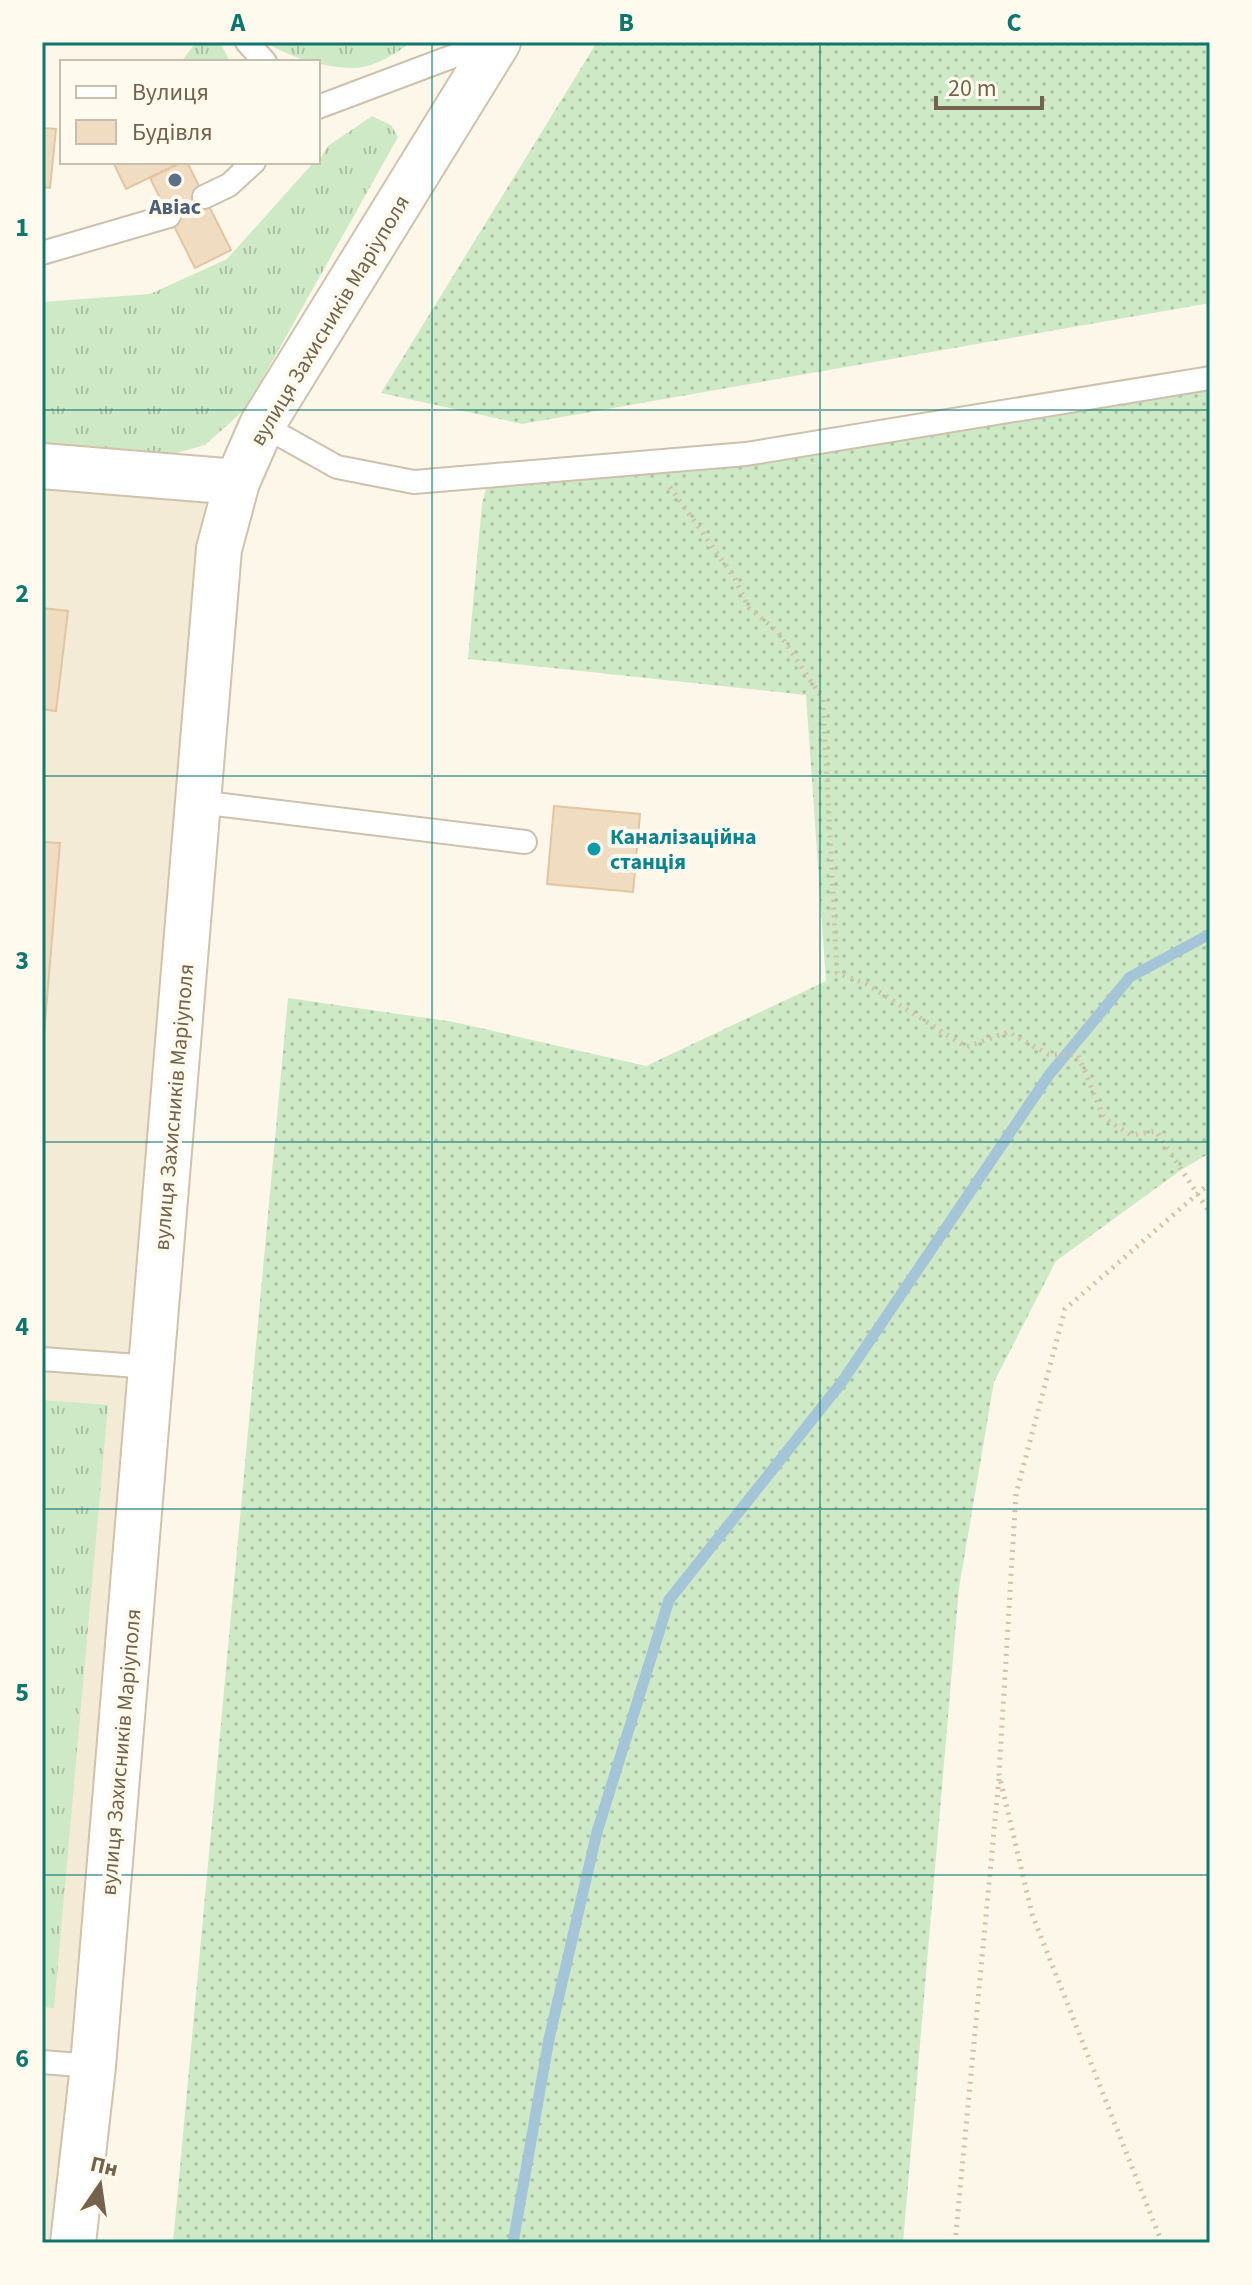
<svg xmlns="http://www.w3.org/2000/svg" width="1252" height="2285" font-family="'Source Sans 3',sans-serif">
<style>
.residential{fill:#f3ebd6}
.grass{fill:url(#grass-tufts)}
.garden{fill:url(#garden-dots)}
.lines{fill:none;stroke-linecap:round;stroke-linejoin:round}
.stream{stroke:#a3c5d7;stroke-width:11}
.building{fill:#f0dcc0;stroke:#e2c5a1;stroke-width:2}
.lane-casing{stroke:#cdc1ae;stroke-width:26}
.secondary-casing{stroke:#d0c2ab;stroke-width:48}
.path{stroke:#d6bfa3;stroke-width:5;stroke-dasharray:2 6;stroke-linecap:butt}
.lane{stroke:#fff;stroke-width:22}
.secondary{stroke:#fff;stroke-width:44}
.grid{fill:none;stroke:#0f766e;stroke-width:2;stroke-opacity:0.55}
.service-dot{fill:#5c6f8a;stroke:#fefbee;stroke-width:3}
.culture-dot{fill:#0f9aa8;stroke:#fefbee;stroke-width:3}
.labels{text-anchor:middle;stroke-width:8;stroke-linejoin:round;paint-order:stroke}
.service-label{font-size:22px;font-weight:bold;fill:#4e5e75;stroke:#fefbee}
.street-label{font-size:22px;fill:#75624c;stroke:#fefbee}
.culture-label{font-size:22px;font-weight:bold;fill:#0d838f;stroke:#fefbee;text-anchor:start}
.neatline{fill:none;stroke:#0f766e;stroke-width:3}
.grid-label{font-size:26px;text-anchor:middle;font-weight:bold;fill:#0f766e}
</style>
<defs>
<pattern id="grass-tufts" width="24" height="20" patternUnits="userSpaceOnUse" patternTransform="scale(2)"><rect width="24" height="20" fill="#cee9c6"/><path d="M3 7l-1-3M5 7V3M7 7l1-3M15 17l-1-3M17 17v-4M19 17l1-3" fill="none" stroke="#acc0a3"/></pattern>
<pattern id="garden-dots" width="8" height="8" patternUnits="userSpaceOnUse" patternTransform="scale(2)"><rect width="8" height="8" fill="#cee9c6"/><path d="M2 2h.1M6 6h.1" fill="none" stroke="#acc0a3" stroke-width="1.8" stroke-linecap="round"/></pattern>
</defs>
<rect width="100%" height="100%" fill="#fcf7e8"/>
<path class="residential" d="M42 470 235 484 55 2243H42Z"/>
<g class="grass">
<path d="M196 42H220L230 62H181Z"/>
<path d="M266 42H411C398 53 372 68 355 68 326 68 289 58 266 42Z"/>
<path d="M372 116 391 125 398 137 246 408 230 423 205 445 159 458 42 448V302L150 294 227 259 314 162H318L328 146Z"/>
<path d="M42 1400 108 1405 54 2008 42 2007Z"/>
</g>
<g class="garden">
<path d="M597 42H1210V303L522 424 381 393Z"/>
<path d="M1210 378V1153L1181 1170 1056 1261 994 1382 959 1588 903 2243H173L288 998 454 1022 646 1066 826 981 806 695 468 659 482 504 489 476 746 454Z"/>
</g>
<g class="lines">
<path class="stream" d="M513 2243 549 2039 597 1832 669 1600 842 1382 1049 1075 1130 977 1210 934"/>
</g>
<g class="building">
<path d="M42 128 56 129 50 188 42 187Z"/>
<path d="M113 162H182L126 189Z"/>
<path d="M182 162H187L231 250 195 268 150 178Z"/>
<path d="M42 608 68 611 56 711 42 709Z"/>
<path d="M554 806 640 814 633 892 547 884Z"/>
<path d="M42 842 60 843 42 1058Z"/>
</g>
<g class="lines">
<g class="lane-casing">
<g id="lane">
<path d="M247 42 265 62"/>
<path d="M318 107 491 42"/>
<path d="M204 197 229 185 254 162"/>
<path d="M42 253 169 216"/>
<path d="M262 425 337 467 414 482 746 454 1210 378"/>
<path d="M199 802 525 842"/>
<path d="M42 1359 152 1367"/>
<path d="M42 2062 93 2066"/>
</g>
</g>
<g class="secondary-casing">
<g id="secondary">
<path d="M42 466 237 482"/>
<path d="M73 2243 93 2066 219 549 237 482 262 425 498 42"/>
</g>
</g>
<g class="path">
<path d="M670 487 734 577 749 608 778 632 823 699 837 973 865 983 966 1047 1008 1032 1048 1054 1078 1055 1104 1118 1131 1135 1156 1131 1210 1213"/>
<path d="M955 2243 999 1778"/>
<path d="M1162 2243 1032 1914 999 1774 1016 1494 1065 1309 1210 1183"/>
</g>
<use href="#lane" class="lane"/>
<use href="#secondary" class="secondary"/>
</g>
<path class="grid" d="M432 42V2243M820 42V2243M42 410H1210M42 776H1210M42 1142H1210M42 1509H1210M42 1875H1210"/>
<circle class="service-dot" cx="175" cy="180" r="8"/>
<circle class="culture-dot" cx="594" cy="849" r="8"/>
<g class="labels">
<g class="service-label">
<text x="175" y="214">Авіас</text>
</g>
<g class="street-label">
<text transform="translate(329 320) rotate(-59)" y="8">вулиця Захисників Маріуполя</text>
<text transform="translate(173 1107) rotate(-85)" y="8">вулиця Захисників Маріуполя</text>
<text transform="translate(120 1752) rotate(-85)" y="8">вулиця Захисників Маріуполя</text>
</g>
<g class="culture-label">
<text x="610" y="844">Каналізаційна<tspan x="610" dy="25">станція</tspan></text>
</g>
</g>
<rect width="1252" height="2285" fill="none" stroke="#fefbee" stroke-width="88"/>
<rect x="60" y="60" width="260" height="104" fill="#fefbee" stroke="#c7bead" stroke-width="2"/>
<rect x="76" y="86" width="40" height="12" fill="#ffffff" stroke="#c7bead" stroke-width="2"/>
<text x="132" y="100" font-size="24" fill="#75624c">Вулиця</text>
<rect x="76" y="120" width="40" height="24" fill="#f0dcc0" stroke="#c7bead" stroke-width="2"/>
<text x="132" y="140" font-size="24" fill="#75624c">Будівля</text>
<g transform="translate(100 2185) rotate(13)" stroke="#fefbee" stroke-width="6" paint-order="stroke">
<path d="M0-6L14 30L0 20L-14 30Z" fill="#75624c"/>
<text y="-12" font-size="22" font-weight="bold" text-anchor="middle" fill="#75624c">Пн</text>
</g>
<path d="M936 96v12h106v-12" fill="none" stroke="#75624c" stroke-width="4"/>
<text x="948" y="96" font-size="24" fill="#75624c" stroke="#fefbee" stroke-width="6" paint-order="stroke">20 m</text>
<rect x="44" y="44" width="1164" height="2197" class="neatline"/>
<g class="grid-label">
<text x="238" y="31">A</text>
<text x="626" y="31">B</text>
<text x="1014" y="31">C</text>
<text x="22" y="236">1</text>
<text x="22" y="602">2</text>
<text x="22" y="969">3</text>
<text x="22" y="1335">4</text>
<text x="22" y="1701">5</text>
<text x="22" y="2067">6</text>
</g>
</svg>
